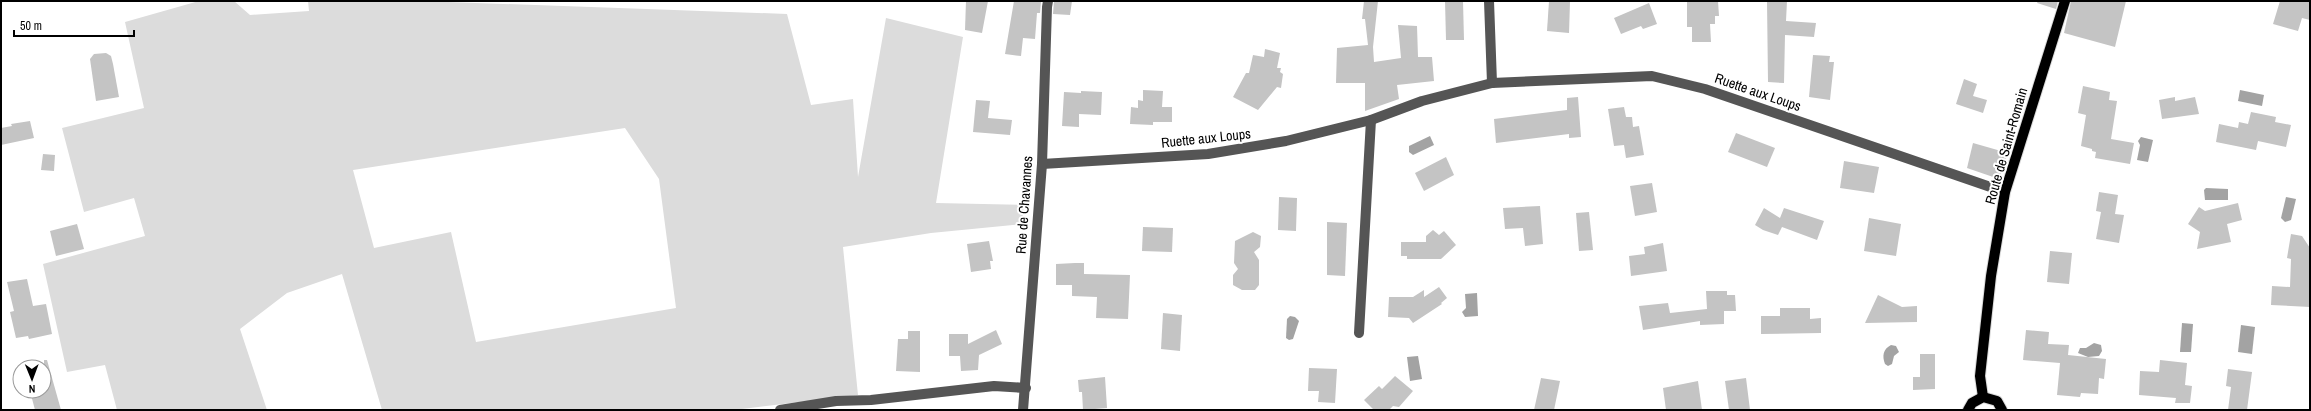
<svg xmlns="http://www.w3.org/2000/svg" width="2311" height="411" font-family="'Archivo Narrow',sans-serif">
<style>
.green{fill:#dcdcdc;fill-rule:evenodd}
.water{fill:#a3a3a3}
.building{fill:#c4c4c4}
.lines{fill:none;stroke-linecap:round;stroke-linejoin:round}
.major-casing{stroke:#dbdbdb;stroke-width:12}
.minor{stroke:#555;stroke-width:10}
.major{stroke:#000;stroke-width:10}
.labels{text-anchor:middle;stroke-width:4;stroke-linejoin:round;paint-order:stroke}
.street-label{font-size:14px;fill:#000;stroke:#fff}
</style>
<rect width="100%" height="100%" fill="#fff"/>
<path class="green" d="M199 1H234L250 15 309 11 308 1H420L787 14 811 105 853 99 858 177 886 18 963 37 936 203 1024 205 1022 224 931 233 843 247 858 395 734 410H382L342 274 287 293 240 329 267 410H117L105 365 67 372 43 264 145 236 134 198 84 212 62 128 144 108 125 22ZM625 128 659 179 676 308 476 342 451 232 374 248 353 170Z"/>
<g class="water">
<path d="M2240 90 2264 95 2262 106 2238 101Z"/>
<path d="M1430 136 1434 145 1413 155 1409 152V146Z"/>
<path d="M2141 137 2153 140 2148 162 2137 160 2140 145 2138 141Z"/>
<path d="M2206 188 2228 189V200H2205L2204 190Z"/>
<path d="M2286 197 2296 199 2291 220 2285 222 2281 218Z"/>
<path d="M1477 293 1478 316 1465 317 1462 312 1466 308 1465 294Z"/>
<path d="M1290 316 1295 317 1299 321 1293 339 1289 340 1286 338 1287 319Z"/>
<path d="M2182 323 2193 324 2191 352H2180Z"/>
<path d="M2241 325 2255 327 2252 354 2238 352Z"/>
<path d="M2094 343 2101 345 2102 351 2099 356 2088 357 2078 353 2080 348H2086Z"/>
<path d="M1891 345 1896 346 1899 352 1894 356 1892 364 1888 366 1885 364C1882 356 1883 349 1891 345Z"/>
<path d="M1418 356 1422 379 1410 381 1407 357Z"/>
</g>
<g class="building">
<path d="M966 1H988L982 33 965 30Z"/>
<path d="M1014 1H1041L1040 13H1037L1035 39 1023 38 1021 56 1005 54Z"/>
<path d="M1054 1H1072L1070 15 1053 14Z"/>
<path d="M1364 1H1378L1373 47 1374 62 1401 58 1398 25 1417 26 1418 57H1432L1434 81 1397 85 1399 99 1365 111V83H1336L1337 48 1368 45 1365 19H1362Z"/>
<path d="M1445 1H1463L1464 40H1446Z"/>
<path d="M1549 1 1570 2 1569 33 1547 31Z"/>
<path d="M1687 1H1718L1719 16H1715V24H1710L1711 42H1692V27H1687Z"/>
<path d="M1767 1H1787L1786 21 1816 23 1814 37 1785 35 1784 83 1768 82Z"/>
<path d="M2038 1H2058L2056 9 2037 3Z"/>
<path d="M2071 1H2126L2115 47 2064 33Z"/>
<path d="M2280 1H2310V20L2302 18 2298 31 2273 24Z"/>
<path d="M1649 3 1657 24 1643 29 1641 26 1621 34 1614 18Z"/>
<path d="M1265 49 1280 53 1277 68H1281L1280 72 1283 74 1281 88 1277 87 1258 110 1233 97 1246 73H1249L1253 55 1264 57Z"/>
<path d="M106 53 111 56 113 64 119 97 96 101 90 59 94 54Z"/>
<path d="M1813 55 1830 56 1829 62H1834L1830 100 1809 97Z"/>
<path d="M1964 79 1977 84 1973 96 1987 100 1983 113 1956 104Z"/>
<path d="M2083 86 2110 92 2109 100 2117 101 2111 139 2134 143 2130 164 2095 158 2096 152 2092 151V149L2081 146 2086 115 2078 113Z"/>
<path d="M1143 90 1163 91 1162 107H1172V122H1153V125L1130 124 1131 107 1138 108V100L1143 101Z"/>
<path d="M1081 91 1102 92 1101 115 1079 114V127L1062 126 1064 92 1081 93Z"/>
<path d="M1578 97 1581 137 1569 138V134L1496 143 1494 119 1567 110V98Z"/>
<path d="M2175 97V101L2195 97 2199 114 2162 119 2159 100Z"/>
<path d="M976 100 990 101 988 118 1012 120 1010 135 973 132Z"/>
<path d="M1624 107 1626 117H1632L1633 127 1639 126 1644 155 1626 158 1624 145 1614 146 1608 109Z"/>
<path d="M2251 112 2276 117 2275 122 2291 125 2286 147 2258 141 2256 150 2216 142 2219 124 2238 128 2239 122 2248 124Z"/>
<path d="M30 121 34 138 1 145V128L12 126 11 124Z"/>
<path d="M1736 133 1775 148 1767 167 1728 152Z"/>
<path d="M1973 143 2008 153 1999 179 1967 168Z"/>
<path d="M43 154 55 155 54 171 41 170Z"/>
<path d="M1446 157 1454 175 1424 191 1415 173Z"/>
<path d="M1844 161 1879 167 1874 193 1840 188Z"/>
<path d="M1652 183 1657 212 1635 216 1630 186Z"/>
<path d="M2099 192 2118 195 2115 214 2124 215 2119 243 2096 239 2101 212 2096 211Z"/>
<path d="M1279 197 1297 198 1296 231 1278 230Z"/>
<path d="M2238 203 2242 220 2227 224 2231 242 2197 249 2200 232 2188 224 2199 207 2205 211Z"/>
<path d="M1540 206 1543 244 1525 246 1523 228 1505 229 1503 208Z"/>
<path d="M1764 208 1780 218 1784 208 1824 221 1817 240 1782 227 1778 235 1763 230 1755 225Z"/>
<path d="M1589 212 1593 250 1579 251 1576 213Z"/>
<path d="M1869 218 1901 224 1896 256 1864 251Z"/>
<path d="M1327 222 1347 223 1345 276 1327 275Z"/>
<path d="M77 224 84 249 56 256 50 231Z"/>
<path d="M1143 227 1173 228 1172 252 1142 251Z"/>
<path d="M1433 230 1439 235 1444 231 1456 245 1441 259H1407V256H1401V242H1426V236Z"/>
<path d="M1253 232 1261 236 1260 247 1254 252 1259 260V285L1255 290H1242L1233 285V275L1238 269 1234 263 1235 241Z"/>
<path d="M2291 234 2302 236 2310 248V307L2271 305 2272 286 2290 287 2291 259 2287 258Z"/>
<path d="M989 241 993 261H990L991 269 971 272 967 244Z"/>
<path d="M1663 243 1667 271 1631 276 1629 256 1645 254 1644 247Z"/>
<path d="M2050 251 2072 253 2069 284 2047 282Z"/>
<path d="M1075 263H1084V274L1130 275 1128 319 1096 318 1097 297 1072 296V285H1056V264Z"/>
<path d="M27 279 33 306 46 304 52 334 29 339 28 336 16 338 10 312 14 311 7 282Z"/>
<path d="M1439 287 1447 298 1441 303 1442 304 1413 323 1409 318 1388 317 1389 297H1413L1424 290V297Z"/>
<path d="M1706 291H1727V295H1735L1736 311H1724V324L1700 325V321L1643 330 1639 306 1668 303 1670 313 1707 309Z"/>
<path d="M1878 295 1902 307 1917 306V322L1865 323Z"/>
<path d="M1780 308H1810V319L1821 318V333L1761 334V316H1780Z"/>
<path d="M1163 313 1182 315 1180 351 1161 349Z"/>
<path d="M996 330 1002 344 979 355 978 370 961 371 960 356H949V334H968V344Z"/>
<path d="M2026 330 2049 332 2048 344 2069 345 2068 355 2106 359 2104 379 2099 378 2098 394 2081 393 2080 397 2057 395 2060 363 2023 360Z"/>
<path d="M908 331H920V372L896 371 898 339H908Z"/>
<path d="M1920 354H1935V389L1913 390V377H1920Z"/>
<path d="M44 360H47L61 410H35L30 391H44Z"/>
<path d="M2160 360 2187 363 2185 385 2192 386 2190 403H2175L2176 398 2139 395 2140 371 2159 372Z"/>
<path d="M1309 368 1337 369 1335 403 1318 402 1319 391H1308Z"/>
<path d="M2228 369 2252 372 2247 410H2228L2231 387 2226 386Z"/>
<path d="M1395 376 1413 391 1399 407 1393 406 1389 410H1374L1364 400 1379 386 1382 389Z"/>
<path d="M1105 377 1107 408 1083 410 1082 392H1079L1078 380Z"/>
<path d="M1541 378 1560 381 1554 410H1534Z"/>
<path d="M1746 378 1750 410H1729L1725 381Z"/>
<path d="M1698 381 1702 410H1666L1663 388Z"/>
</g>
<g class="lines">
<g class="major-casing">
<g id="major">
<path d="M1983 397 1980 376 1991 276 2005 192 2065 1"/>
<path d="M1968 410 1972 403 1983 397 1997 401 2002 410"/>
</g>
</g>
<g class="minor">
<path d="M1489 1 1492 83"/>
<path d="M1042 164 1208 154 1286 141 1371 120 1422 101 1492 83 1652 76 1705 89 2005 192"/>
<path d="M1359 333 1371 120"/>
<path d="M780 410 836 401 871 400 994 386 1026 388"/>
<path d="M1023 410 1042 164 1047 7 1048 1"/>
</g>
<use href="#major" class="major"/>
</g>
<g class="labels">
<g class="street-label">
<text transform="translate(1758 92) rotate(19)" y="5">Ruette aux Loups</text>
<text transform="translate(1206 138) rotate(-6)" y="5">Ruette aux Loups</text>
<text transform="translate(2006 146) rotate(-74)" y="5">Route de Saint-Romain</text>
<text transform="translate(1024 205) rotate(-86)" y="5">Rue de Chavannes</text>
</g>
</g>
<rect width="2311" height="411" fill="none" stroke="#000000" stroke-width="4"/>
<g transform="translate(32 379) rotate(179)"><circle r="19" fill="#ffffff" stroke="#999999"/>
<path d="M0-3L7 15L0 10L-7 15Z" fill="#000000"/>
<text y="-6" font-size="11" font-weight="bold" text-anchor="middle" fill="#000000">N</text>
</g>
<path d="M14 30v6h120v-6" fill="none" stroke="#000000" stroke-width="2"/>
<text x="20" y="30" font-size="12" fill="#000000" stroke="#ffffff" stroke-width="3" paint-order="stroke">50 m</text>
</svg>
